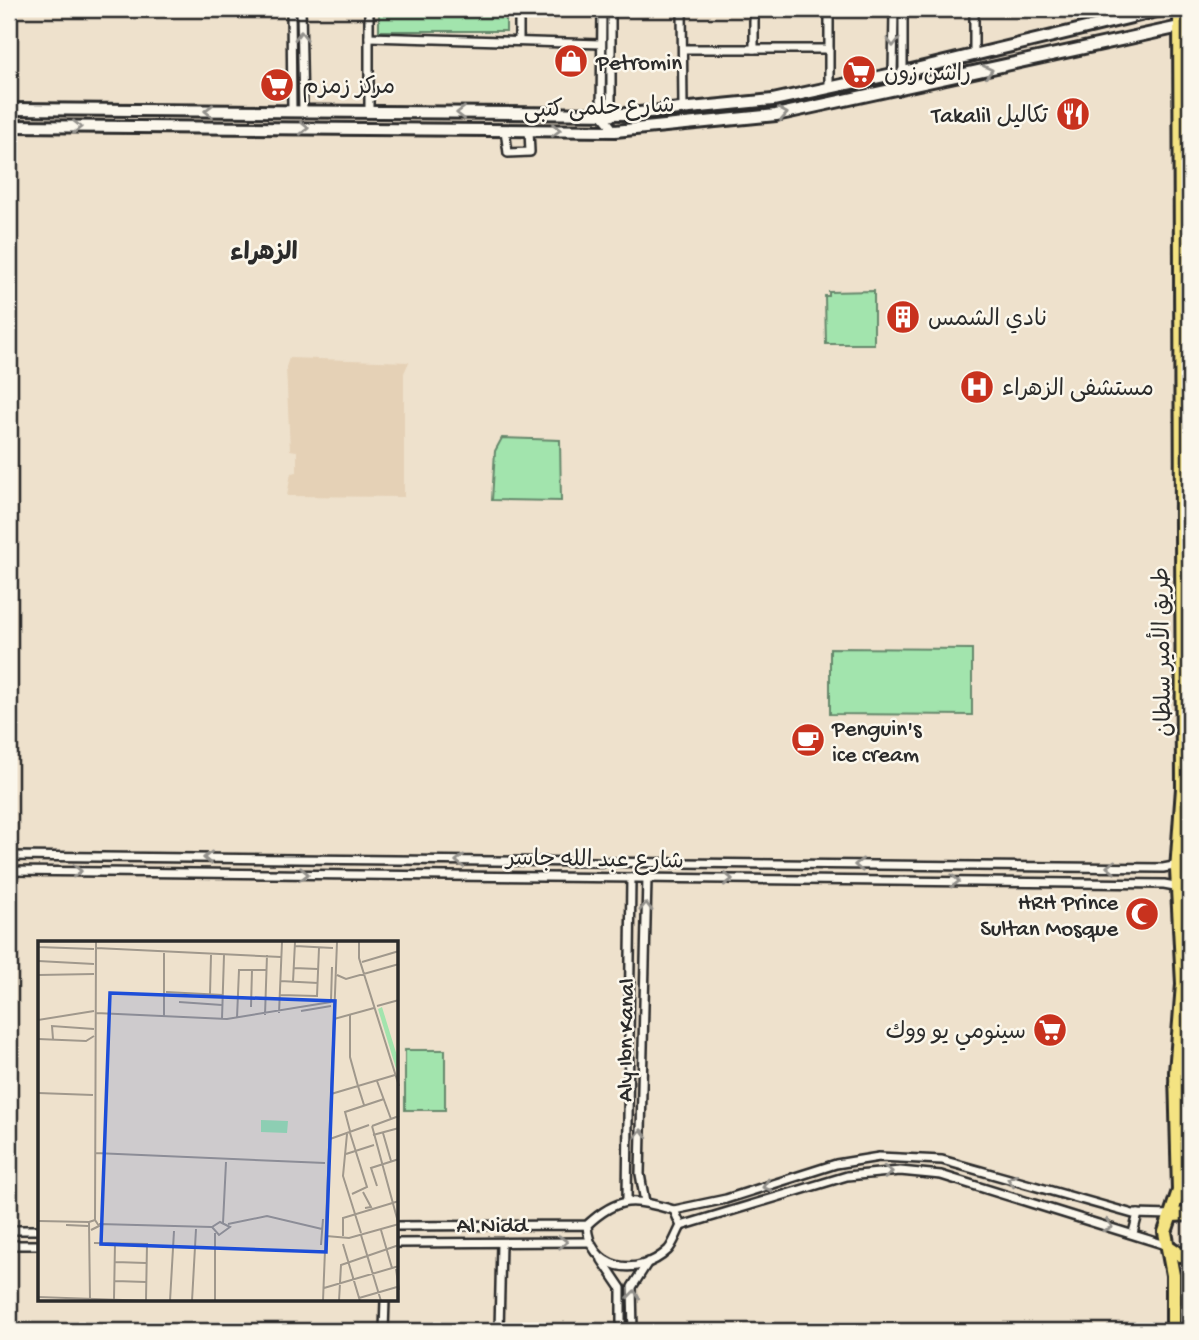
<svg xmlns="http://www.w3.org/2000/svg" width="1199" height="1340" font-family="'Gochi Hand','Playpen Sans Arabic',sans-serif">
<style>
.built{fill:#e5d1b6}
.green{fill:#a2e4ad;stroke:#66886c;stroke-width:2}
.lines{fill:none;stroke-linecap:round;stroke-linejoin:round}
.street-casing{stroke:#2b2b2b;stroke-width:12}
.secondary-casing{stroke:#2b2b2b;stroke-width:16}
.primary-casing{stroke:#2b2b2b;stroke-width:18}
.street{stroke:#fbf7ec;stroke-width:7}
.secondary{stroke:#fbf7ec;stroke-width:10}
.primary{stroke:#f4e382;stroke-width:12}
.oneway{stroke:#93918c}
.labels{text-anchor:middle;stroke-width:5;stroke-linejoin:round;paint-order:stroke}
.poi-label{font-size:23px;fill:#2b2b2b;stroke:#fbf7ec;text-anchor:start}
.street-label{font-size:23px;fill:#2b2b2b;stroke:#fbf7ec}
.neighbourhood-label{font-size:24px;font-weight:bold;fill:#2b2b2b;stroke:#fbf7ec}
.inset-road{fill:none;stroke:#a0988c;stroke-width:2}
.view{fill:#1d4ed8;fill-opacity:0.15;stroke:#1d4ed8;stroke-width:3.5}
.inset-edge{fill:none;stroke:#2b2b2b;stroke-width:3.5}
</style>
<rect width="100%" height="100%" fill="#eee1cc"/>
<filter id="ink" filterUnits="userSpaceOnUse"><feTurbulence type="fractalNoise" baseFrequency=".0143" numOctaves="2"/><feDisplacementMap in="SourceGraphic" scale="14" xChannelSelector="R" yChannelSelector="G"/><feConvolveMatrix kernelMatrix="1 2 1 2 8 2 1 2 1" color-interpolation-filters="sRGB"/></filter>
<g filter="url(#ink)">
<path class="built" d="M289 358 409 362 404 373V497L287 496 291 473 297 472V451L290 450 286 367Z"/>
<g class="green">
<rect x="379" y="9" width="127" height="22"/>
<path d="M874 291V344H826L825 296H829V292Z"/>
<path d="M502 438 560 440 561 501 492 500 495 451Z"/>
<path d="M830 648 972 649V715L830 714Z"/>
<rect x="405" y="1050" width="40" height="60"/>
</g>
<g class="lines">
<g class="street-casing">
<g id="street">
<path d="M291 9 292 111"/>
<path d="M301 9 303 112"/>
<path d="M369 9V112"/>
<path d="M519 9V40"/>
<path d="M602 9 601 114 615 131"/>
<path d="M611 9V117"/>
<path d="M682 9 683 109"/>
<path d="M754 9V49"/>
<path d="M829 9V88"/>
<path d="M894 9 893 74 898 91"/>
<path d="M369 37 601 44"/>
<path d="M683 49H829"/>
<path d="M974 55V9"/>
<path d="M898 90 903 72V9"/>
<path d="M505 130 508 153 530 152 529 130"/>
<path d="M9 856 1163 868 1179 865"/>
<path d="M9 871 1164 884 1180 887"/>
<path d="M627 1200 631 878"/>
<path d="M645 1202 640 1174 647 878"/>
<path d="M674 1210 726 1199 836 1164 879 1157 942 1160 1133 1214 1173 1215"/>
<path d="M397 1226 587 1225C619 1195 634 1199 674 1210L681 1226C677 1233 673 1245 668 1250 637 1279 589 1270 587 1225"/>
<path d="M681 1226 847 1176 900 1171 941 1175 1169 1246"/>
<path d="M9 1230H40"/>
<path d="M1133 1233 1138 1214"/>
<path d="M397 1243 588 1242"/>
<path d="M9 1245H40"/>
<path d="M602 1260 621 1288V1331"/>
<path d="M205 1331H242"/>
<path d="M384 1331 385 1300"/>
<path d="M499 1331 501 1243"/>
<path d="M633 1331 632 1287 648 1262"/>
</g>
</g>
<g class="secondary-casing">
<g id="secondary">
<path d="M903 72 1165 9"/>
<path d="M9 109 629 114 773 100 893 74"/>
<path d="M9 126 615 131 776 115 1180 27"/>
</g>
</g>
<g class="primary-casing">
<g id="primary">
<path d="M1176 1084 1190 1089"/>
<path d="M1173 1215 1190 1214"/>
<path d="M1169 1247 1181 1255 1190 1256"/>
<path d="M1190 1273V1276"/>
<path d="M1173 1331V1275L1165 1232 1179 1191 1176 1072 1183 984 1177 870 1183 788 1180 9"/>
</g>
</g>
<use href="#street" class="street"/>
<use href="#secondary" class="secondary"/>
<use href="#primary" class="primary"/>
</g>
<defs><path id="oneway-chevron" d="M-2-3.5L2.5 0L-2 3.5" fill="none" stroke-width="1.6" stroke-linecap="round" stroke-linejoin="round" transform="scale(1.75)"/></defs>
<g class="oneway">
<use href="#oneway-chevron" transform="translate(301 36) rotate(-91)"/>
<use href="#oneway-chevron" transform="translate(893 42) rotate(91)"/>
<use href="#oneway-chevron" transform="translate(988 71) rotate(-13)"/>
<use href="#oneway-chevron" transform="translate(209 111) rotate(-179)"/>
<use href="#oneway-chevron" transform="translate(461 113) rotate(-180)"/>
<use href="#oneway-chevron" transform="translate(783 114) rotate(-10)"/>
<use href="#oneway-chevron" transform="translate(77 127)"/>
<use href="#oneway-chevron" transform="translate(304 128) rotate(1)"/>
<use href="#oneway-chevron" transform="translate(556 130) rotate(1)"/>
<use href="#oneway-chevron" transform="translate(208 858) rotate(-179)"/>
<use href="#oneway-chevron" transform="translate(460 861) rotate(-179)"/>
<use href="#oneway-chevron" transform="translate(859 865) rotate(-179)"/>
<use href="#oneway-chevron" transform="translate(1111 867) rotate(-179)"/>
<use href="#oneway-chevron" transform="translate(77 871) rotate(1)"/>
<use href="#oneway-chevron" transform="translate(304 874) rotate(1)"/>
<use href="#oneway-chevron" transform="translate(728 879) rotate(1)"/>
<use href="#oneway-chevron" transform="translate(955 881) rotate(1)"/>
<use href="#oneway-chevron" transform="translate(646 907) rotate(-89)"/>
<use href="#oneway-chevron" transform="translate(641 1134) rotate(-89)"/>
<use href="#oneway-chevron" transform="translate(888 1172) rotate(-4)"/>
<use href="#oneway-chevron" transform="translate(1012 1180) rotate(-164)"/>
<use href="#oneway-chevron" transform="translate(767 1186) rotate(162)"/>
<use href="#oneway-chevron" transform="translate(1108 1226) rotate(17)"/>
<use href="#oneway-chevron" transform="translate(563 1242) rotate(-1)"/>
<use href="#oneway-chevron" transform="translate(634 1295) rotate(-84)"/>
</g>
</g>
<defs>
<g id="shop-disc" transform="scale(1.75)"><circle r="9.5" fill="#c8321e" stroke="#fbf7ec"/><path d="M-5-2.5h2.3a2.7 3.5 0 0 1 5.4 0H5L5.5 6h-11ZM-1.5-2.5h3a1.5 2.3 0 0 0-3 0Z" fill="#fff"/></g>
<g id="supermarket-disc" transform="scale(1.75)"><circle r="9.5" fill="#c8321e" stroke="#fbf7ec"/><path d="M-6-5.5h2.5l.6 2H6L4.5 2H-2.5L-4.4-4H-6ZM-1.5 3.2a1.3 1.3 0 1 0 .1 0ZM3 3.2a1.3 1.3 0 1 0 .1 0Z" fill="#fff"/></g>
<g id="restaurant-disc" transform="scale(1.75)"><circle r="9.5" fill="#c8321e" stroke="#fbf7ec"/><path d="M-5-6h1v4h1v-4h1v4h1v-4h1v5L-1.5 .5V6h-2V.5L-5-1ZM5-6V6H3V1.5H1.5Q1.5-4 5-6Z" fill="#fff"/></g>
<g id="building-disc" transform="scale(1.75)"><circle r="9.5" fill="#c8321e" stroke="#fbf7ec"/><path d="M-4-6H4V6H1V3H-1V6H-4ZM-2.5-4.3h1.7v1.8h-1.7ZM.8-4.3h1.7v1.8H.8ZM-2.5-1h1.7V.8h-1.7ZM.8-1h1.7V.8H.8Z" fill="#fff"/></g>
<g id="hospital-disc" transform="scale(1.75)"><circle r="9.5" fill="#c8321e" stroke="#fbf7ec"/><path d="M-5-5h3v3.5h4V-5h3V5h-3V1.5h-4V5h-3Z" fill="#fff"/></g>
<g id="cafe-disc" transform="scale(1.75)"><circle r="9.5" fill="#c8321e" stroke="#fbf7ec"/><path d="M-5.5-4.5H6V0H3Q3 3.5 0 3.5H-2.5Q-5.5 3.5-5.5 0ZM3-3.2v2h1.7v-2ZM-6 4.5H4V6H-6Z" fill="#fff"/></g>
<g id="mosque-disc" transform="scale(1.75)"><circle r="9.5" fill="#c8321e" stroke="#fbf7ec"/><path d="M3.5-4.9A6 6 0 1 0 3.5 4.9A5 5 0 1 1 3.5-4.9Z" fill="#fff"/></g>
</defs>
<g fill-rule="evenodd">
<use href="#shop-disc" x="571" y="61"/>
<use href="#supermarket-disc" x="859" y="72"/>
<use href="#supermarket-disc" x="277" y="85"/>
<use href="#restaurant-disc" x="1073" y="114"/>
<use href="#building-disc" x="903" y="317"/>
<use href="#hospital-disc" x="977" y="387"/>
<use href="#cafe-disc" x="808" y="740"/>
<use href="#mosque-disc" x="1142" y="914"/>
<use href="#supermarket-disc" x="1050" y="1030"/>
</g>
<g class="labels">
<g class="poi-label">
<text x="596" y="69">Petromin</text>
<text x="884" y="80">راشن زون</text>
<text x="302" y="93">مركز زمزم</text>
<text x="1048" y="122" text-anchor="end">Takalil تكاليل</text>
<text x="928" y="325">نادي الشمس</text>
<text x="1002" y="395">مستشفى الزهراء</text>
<text x="832" y="735">Penguin's<tspan x="832" dy="26">ice cream</tspan></text>
<text x="1118" y="909" text-anchor="end">HRH Prince<tspan x="1118" dy="26">Sultan Mosque</tspan></text>
<text x="1026" y="1038" text-anchor="end">سينومي يو ووك</text>
</g>
<g class="street-label">
<text transform="translate(599 106) rotate(-2)" y="8">شارع حلمى كتبى</text>
<text transform="translate(1161 652) rotate(-91)" y="8">طريق الأمير سلطان</text>
<text transform="translate(595 858) rotate(1)" y="8">شارع عبد الله جاسر</text>
<text transform="translate(624 1040) rotate(-89)" y="8">Aly Ibn Kanal</text>
<text x="492" y="1232">Al Nidd</text>
</g>
<g class="neighbourhood-label">
<text x="264" y="259">الزهراء</text>
</g>
</g>
<g transform="translate(38 941)">
<rect width="360" height="360" fill="#eee1cc"/>
<path d="M344 66 360 118V134L340 68ZM223 179 250 180 249 192 223 191Z" fill="#a2e4ad"/>
<path class="inset-road" d="M0 1V6L56 8M321 1V17L361 145M257 5 295 7M58 7 243 16M0 20 56 23M324 21 361 10M256 27 280 28M0 34 56 33M299 34 308 38 361 23M242 40 280 42M255 41 257 1M128 51 185 54M172 53 173 14M242 54 279 55 281 7M293 60 294 26M141 61 184 64M339 65 361 59M213 66 214 29M263 70 293 65M58 72 189 78 293 61M241 72 244 1M227 74 229 14M312 74V116L320 145 357 134M126 75V10M199 77 201 29H228M184 78 186 14M296 78 336 67M0 79 56 70M0 98 48 100 56 95M15 98 14 85 56 88M339 140 353 178M0 152 55 154M293 153 320 145 326 164M334 185 360 281M334 185 361 175M312 190 307 171 346 158M312 192 329 246 314 253M345 192 353 220M309 193 305 235 323 292M335 194 361 187M292 198 331 184M57 212 287 222M308 213 336 204M339 245 333 227 361 218M325 251 333 266 327 267M57 279 58 1M0 280 51 281M185 282 188 221M61 283 174 286 182 281 192 286 181 294 174 286M190 283 229 275 284 288M28 284 50 285M343 289 354 327M177 292V360M323 294 343 360M288 295 311 297 361 283M305 295V277L361 260M56 302 109 303 108 359M305 303 322 360M283 304 285 278M77 321 108 322M358 328 361 349M77 340 108 341M286 347 361 325M0 356 113 360M321 357 359 346M76 358 77 302M52 359 51 281 57 279 61 285 53 289M132 360 136 290M154 360 158 288M285 360 299 1M301 360 303 324 361 304"/>
<path class="view" d="M72 52 297 60 288 311 63 303Z"/>
<rect width="360" height="360" class="inset-edge"/>
</g>
<rect width="1199" height="1340" fill="none" stroke="#fbf7ec" stroke-width="35"/>
<rect x="18" y="18" width="1164" height="1305" fill="none" stroke="#2b2b2b" stroke-width="2.5" filter="url(#ink)"/>
</svg>
